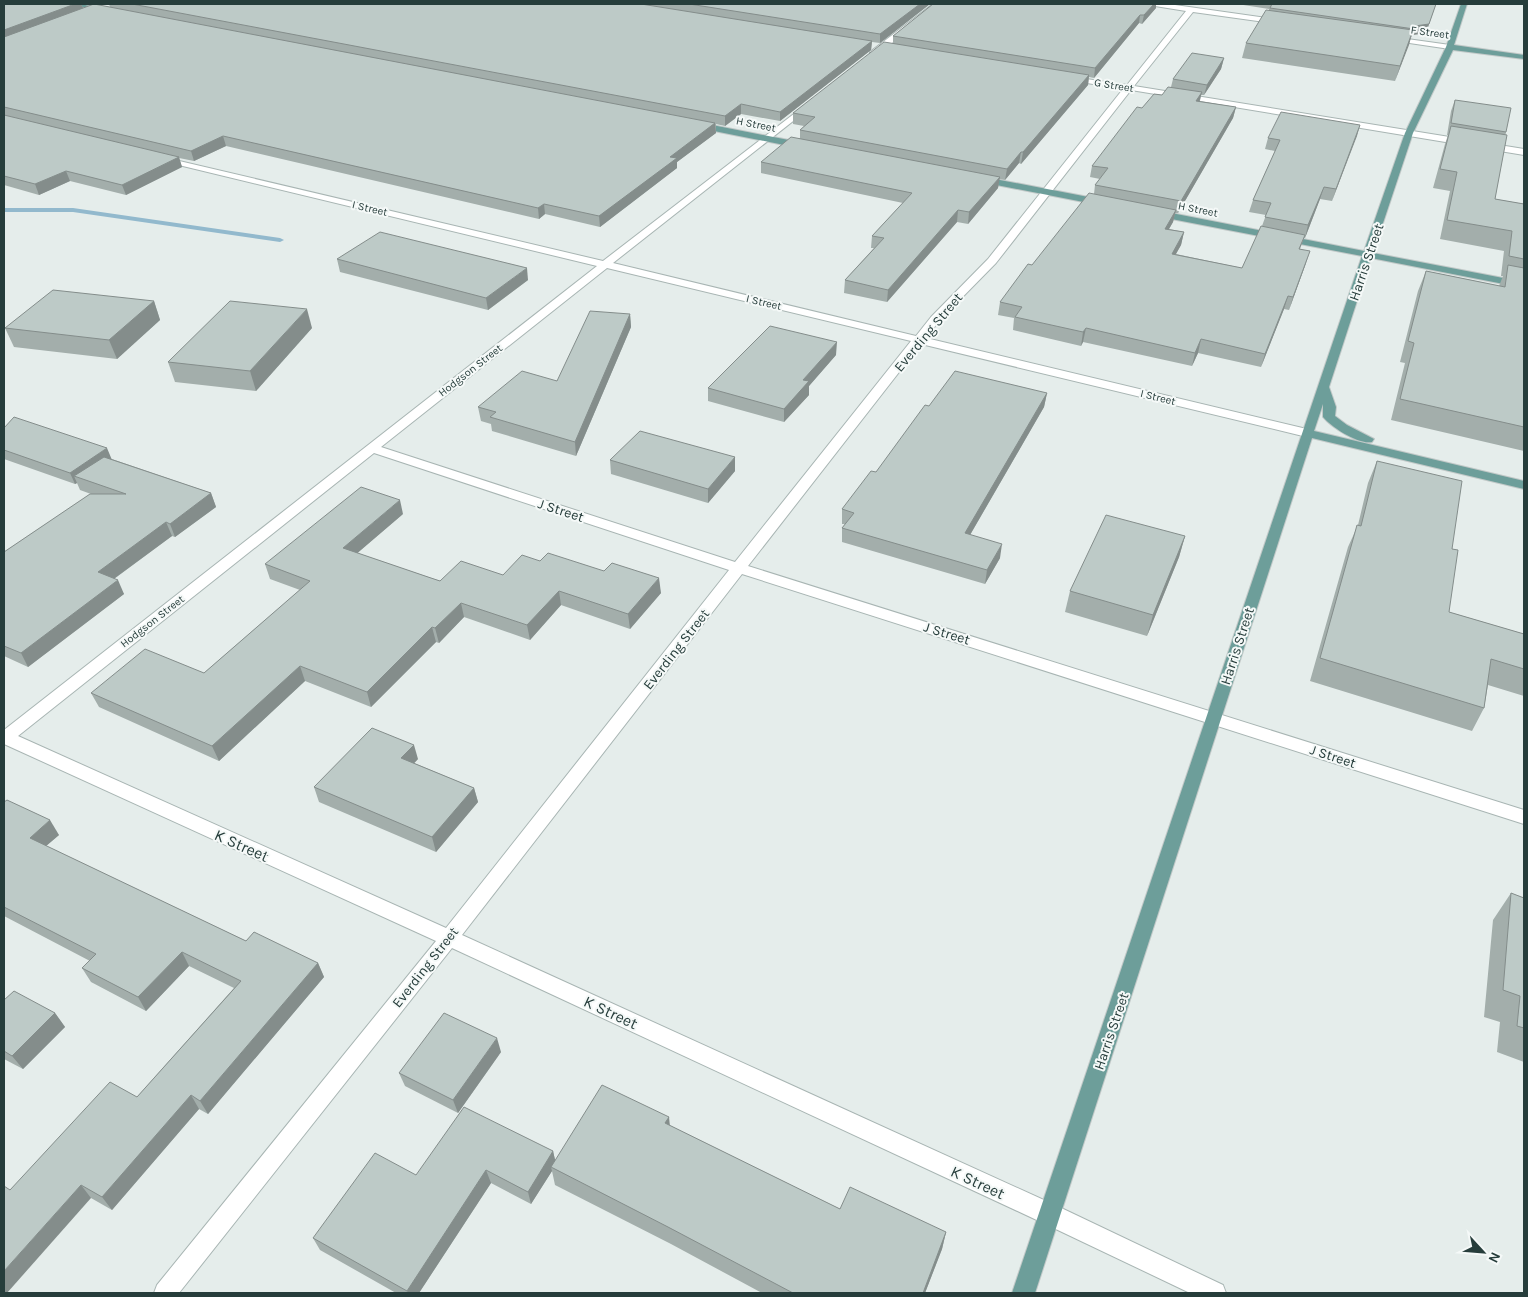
<svg xmlns="http://www.w3.org/2000/svg" width="1528" height="1297" font-family="Karla,sans-serif">
<style>
.lines{fill:none;stroke-linecap:round;stroke-linejoin:round}
.stream{fill:#92b9cd;fill-rule:evenodd}
.minor-casing{stroke:#a8b5b3;stroke-width:2}
.major-casing{stroke:#c2c9c8;stroke-width:2}
.minor{fill:#fff;fill-rule:evenodd}
.major{fill:#6d9e9a;fill-rule:evenodd}
.wall{fill:#a3aeab}
.shaded-wall{fill:#848d8b}
.building{fill:#bdcac7;stroke:#848d8b}
.labels{text-anchor:middle;stroke-width:4;stroke-linejoin:round;paint-order:stroke}
.far-street-label{font-size:11px;fill:#263d3b;stroke:#f5f9f8}
.street-label{font-size:14px;fill:#263d3b;stroke:#f5f9f8}
.near-street-label{font-size:16px;fill:#263d3b;stroke:#f5f9f8}
</style>
<rect width="100%" height="100%" fill="#e5edeb"/>
<g class="lines">
<path class="stream" d="M4 208H73L280 238 284 240 280 242 73 212H4Z"/>
<g class="minor-casing">
<g id="minor">
<path d="M933 4H940L876 56H870V52Z"/>
<path d="M1152 4H1168L1280 20 1284 22 1280 24 1193 12 1134 86 1524 149V155L1131 90 996 263 939 321 926 338 1311 430 1313 433 1311 436 1307 437 921 344 748 566 1524 810V824L742 574 462 935 1057 1206 1223 1285 1226 1293H1190L1041 1222 452 948 179 1293H154L157 1285 436 941 4 744V730L597 266 158 160V156L603 261 808 103H811V107L613 263 916 336 931 317 988 259 1123 89 1069 80H1066V76L1127 85 1186 11 1155 6ZM607 268 911 341 735 562 381 447ZM374 453 729 570 446 928 18 736Z"/>
<path d="M1386 36 1450 45 1454 47 1450 49 1389 40 1385 38Z"/>
</g>
</g>
<g class="major-casing">
<g id="major">
<path d="M69 4H81L110 11 107 13Z"/>
<path d="M1461 4H1467L1454 45 1524 55V59L1453 50 1413 133 1373 253 1524 282V288L1371 258 1329 387 1336 407 1335 416 1347 425 1374 439 1372 442C1359 445 1331 427 1323 417V404L1314 431 1524 481V489L1312 438 1035 1293H1012L1362 256 1156 216 1151 213 1156 210 1364 251 1405 133 1446 47Z"/>
<path d="M697 122 804 143 808 146 804 149 694 127V123Z"/>
<path d="M979 176 1104 200 1109 203 1104 206 976 181V177Z"/>
</g>
</g>
<use href="#minor" class="minor"/>
<use href="#major" class="major"/>
</g>
<g class="wall">
<path d="M4 4H81L83 8 92 5 84 4H101L98 5 110 7 109 4H930L880 43 872 42 871 50 780 121 741 114 725 126 716 124V133L677 162V168L600 227 545 214 539 219 226 146 194 161 179 158 182 167 126 195 70 181 39 195 4 185Z"/>
<path d="M933 4H1156V8L1142 24 1139 23 1094 78 1089 77 1088 85 1021 164 1019 163 1005 180 999 179 998 188 968 224 957 222 887 302 844 293 845 280 874 248H871L872 236 903 203 761 173V162L800 138V130L804 126 793 124V113L893 43V36Z"/>
<path d="M1237 4H1436L1426 33 1412 35 1395 81 1242 58 1246 43 1269 10V9Z"/>
<path d="M1224 58 1221 69 1204 95H1201L1200 101 1236 107 1233 118 1178 213H1175L1173 222 1169 229 1184 232 1181 245 1176 254 1242 268 1262 226 1266 215 1249 212 1253 200 1275 151 1265 149 1268 138 1360 125 1332 201 1320 199 1305 238H1304L1300 249 1306 263 1289 310 1284 309 1261 367 1198 353 1192 366 1083 342 1081 346 1013 330 1014 318 998 315 1000 302 1094 194 1095 185 1100 179 1090 177 1092 166 1142 108 1162 95 1171 87 1173 79Z"/>
<path d="M1455 100 1506 132 1495 199 1524 204V451L1391 420 1405 363 1400 362 1418 291 1426 271 1499 286 1503 276H1501L1504 251 1440 239 1450 191 1433 188 1445 144 1448 135H1447L1451 111Z"/>
<path d="M337 259 528 280 488 310 340 272Z"/>
<path d="M154 301 160 320 117 359 14 347 5 328Z"/>
<path d="M630 314 631 327 576 456 492 431 491 424 481 421 478 407 557 381Z"/>
<path d="M312 328 256 391 175 382 168 362Z"/>
<path d="M836 355 809 386V395L784 422 708 401V388Z"/>
<path d="M1047 393 1044 407 970 535 1000 558 985 584 842 542V528L845 524H842V509L876 472 929 406Z"/>
<path d="M4 428 112 459 211 493 216 507 175 537 172 536 114 579 124 594 28 667 4 656V552L91 494 80 490 77 483 75 484 4 459Z"/>
<path d="M610 460 735 471 708 503 611 474Z"/>
<path d="M1377 461 1452 549 1449 612 1524 634V696L1488 685 1484 708 1472 731 1310 681 1348 547 1358 525 1368 483Z"/>
<path d="M403 514 357 553 440 581 503 575 540 561 661 593 630 629 561 605 530 640 464 617 439 643 436 642 371 707 305 681 219 761 99 707 91 693 204 673 300 590 270 579 265 564Z"/>
<path d="M1185 536 1179 557 1147 636 1065 612 1070 591Z"/>
<path d="M418 759 414 763 474 788 478 802 436 852 319 802 314 787Z"/>
<path d="M4 802 59 835 46 846 246 941 318 963 324 977 208 1114 199 1109 112 1210 91 1198 10 1190 137 1097 234 988 189 966 146 1011 91 982 82 968 90 961 4 916Z"/>
<path d="M1511 893 1524 898V1062L1497 1052 1500 1022 1484 1017 1493 920Z"/>
<path d="M4 1000 55 1013 65 1027 23 1069 4 1059Z"/>
<path d="M501 1052 458 1113 405 1086 399 1073Z"/>
<path d="M669 1117V1125L840 1209 946 1232 942 1249 925 1293H762L671 1244 555 1185 552 1171 531 1204 491 1183 419 1293H396L320 1250 313 1238 416 1175 553 1151 555 1160Z"/>
</g>
<g class="shaded-wall">
<path d="M75 4H81L84 10 4 40V30Z"/>
<path d="M920 4H930L880 43V34Z"/>
<path d="M1154 4H1156V8L1142 24 1144 15Z"/>
<path d="M1140 15 1139 23 1094 78 1095 68Z"/>
<path d="M1429 24 1426 33 1412 35 1415 26Z"/>
<path d="M1413 30 1409 45 1395 81 1400 66Z"/>
<path d="M872 41 871 50 780 121V112Z"/>
<path d="M1224 58 1221 69 1204 95 1207 85Z"/>
<path d="M1089 75 1088 85 1021 164 1023 152Z"/>
<path d="M1202 92 1199 103 1196 101Z"/>
<path d="M741 104V114L725 126V116Z"/>
<path d="M1236 107 1233 118 1178 213 1181 201Z"/>
<path d="M715 123 716 133 677 162V168L600 227 599 216 670 157Z"/>
<path d="M1360 125 1357 136 1332 201 1336 189Z"/>
<path d="M223 136 226 146 194 161 191 151Z"/>
<path d="M1021 152 1019 163 1005 180 1007 169Z"/>
<path d="M179 157 182 167 126 195 122 185Z"/>
<path d="M66 171 70 181 39 195 35 184Z"/>
<path d="M1000 177 998 188 968 224 969 212Z"/>
<path d="M1324 187 1320 199 1305 238 1308 225Z"/>
<path d="M544 204 545 214 539 219 538 208Z"/>
<path d="M958 210 957 222 887 302 888 290Z"/>
<path d="M1176 210 1173 222 1162 241 1165 229Z"/>
<path d="M1184 232 1181 245 1169 266 1172 254Z"/>
<path d="M1310 251 1306 263 1289 310 1293 297Z"/>
<path d="M527 268 528 280 488 310 486 298Z"/>
<path d="M1288 296 1284 309 1261 367 1265 354Z"/>
<path d="M154 301 160 320 117 359 109 340Z"/>
<path d="M307 309 312 328 256 391 250 371Z"/>
<path d="M630 314 631 327 576 456 575 442Z"/>
<path d="M1086 328 1083 342 1081 346 1083 332Z"/>
<path d="M1201 339 1198 353 1192 366 1195 353Z"/>
<path d="M837 342 836 355 809 386V395L784 422V409L803 380Z"/>
<path d="M1047 393 1044 407 963 547 965 533Z"/>
<path d="M107 448 112 460 74 476 77 483 75 484 70 473Z"/>
<path d="M735 457V471L708 503V489Z"/>
<path d="M211 493 216 507 175 537 170 524Z"/>
<path d="M400 500 403 514 347 562 343 548Z"/>
<path d="M166 522 172 536 104 586 98 572Z"/>
<path d="M1185 536 1179 557 1147 636 1153 615Z"/>
<path d="M1002 544 1000 558 985 584 987 570Z"/>
<path d="M659 578 661 593 630 629 628 614Z"/>
<path d="M118 580 124 594 28 667 21 653Z"/>
<path d="M559 591 561 605 530 640 527 625Z"/>
<path d="M461 603 464 617 439 643 435 628Z"/>
<path d="M432 627 436 642 371 707 367 692Z"/>
<path d="M300 666 305 681 219 761 212 746Z"/>
<path d="M414 745 418 759 405 773 401 758Z"/>
<path d="M474 788 478 802 436 852 432 837Z"/>
<path d="M50 820 59 835 39 852 30 838Z"/>
<path d="M182 952 189 966 146 1011 138 997Z"/>
<path d="M318 963 324 977 208 1114 200 1101Z"/>
<path d="M55 1013 65 1027 23 1069 12 1056Z"/>
<path d="M497 1038 501 1052 458 1113 453 1100Z"/>
<path d="M191 1095 199 1109 112 1210 102 1197Z"/>
<path d="M669 1117 671 1136 665 1123Z"/>
<path d="M553 1151 556 1164 551 1167 552 1171 531 1204 528 1192Z"/>
<path d="M486 1170 491 1183 419 1293H408L407 1291Z"/>
<path d="M81 1185 91 1198 7 1293H4V1271Z"/>
<path d="M946 1232 942 1249 925 1293H923Z"/>
</g>
<g class="building">
<path d="M4 4H75L4 30Z"/>
<path d="M94 4 715 123 670 157 677 158 599 216 544 204 538 208 223 136 191 151 4 107V37Z"/>
<path d="M132 4H641L872 41 780 112 741 104 725 116Z"/>
<path d="M689 4H920L880 34Z"/>
<path d="M933 4H1154L1144 15H1140L1095 68 893 36Z"/>
<path d="M1272 4H1436L1429 24 1415 26 1414 29 1270 8Z"/>
<path d="M1266 10 1413 30 1400 66 1246 43Z"/>
<path d="M884 42 1089 75 1023 152H1021L1007 169 800 130 815 117 793 113Z"/>
<path d="M1192 53 1224 58 1207 85 1173 79Z"/>
<path d="M1168 87 1202 92 1196 101 1236 107 1181 201 1095 185 1108 168 1092 166 1137 107 1142 108 1154 94 1162 95Z"/>
<path d="M1455 100 1511 108 1506 132 1451 123Z"/>
<path d="M1281 112 1360 125 1336 189 1324 187 1308 225 1265 217 1271 203 1253 200 1280 140 1268 138Z"/>
<path d="M4 115 179 157 122 185 66 171 35 184 4 176Z"/>
<path d="M1451 126 1507 135 1495 199 1524 204V259L1509 256 1512 231 1447 220 1457 172 1440 169Z"/>
<path d="M791 137 1000 177 969 212 958 210 888 290 845 280 884 238 872 236 912 193 761 162Z"/>
<path d="M1089 193 1176 210 1165 229 1184 232 1172 254 1242 268 1261 226 1305 235 1299 249 1310 251 1293 297 1288 296 1265 354 1201 339 1195 353 1086 328 1083 332 1015 317 1022 307 1000 302 1028 264 1032 265Z"/>
<path d="M380 232 527 268 486 298 337 259Z"/>
<path d="M1508 265 1524 268V427L1400 399 1414 343 1408 341 1426 271 1505 287Z"/>
<path d="M53 290 154 301 109 340 5 328Z"/>
<path d="M230 301 307 309 250 371 168 362Z"/>
<path d="M590 311 630 314 575 442 490 417 496 412 478 407 522 371 557 381Z"/>
<path d="M770 326 837 342 803 380 809 381 784 409 708 388Z"/>
<path d="M955 371 1047 393 965 533 1002 544 987 570 842 528 854 513 842 509 871 471 876 472 925 405 929 406Z"/>
<path d="M14 417 107 448 70 473 4 450V428Z"/>
<path d="M640 431 735 457 708 489 610 460Z"/>
<path d="M104 457 211 493 170 524 166 522 98 572 118 580 21 653 4 646V552L90 494H126L74 476Z"/>
<path d="M1377 461 1462 481 1452 549 1458 550 1449 612 1524 634V669L1491 659 1484 708 1320 658 1357 525 1361 526Z"/>
<path d="M361 487 400 500 343 548 428 577 440 581 461 561 503 575 522 555 540 561 548 553 604 571 612 563 659 578 628 614 559 591 527 625 461 603 435 628 432 627 367 692 300 666 212 746 91 693 145 649 204 673 310 581 265 564Z"/>
<path d="M1106 515 1185 536 1153 615 1070 591Z"/>
<path d="M372 728 414 745 401 758 474 788 432 837 314 787Z"/>
<path d="M7 800 50 820 30 838 246 941 254 932 318 963 200 1101 191 1095 102 1197 81 1185 4 1271V1186L10 1190 110 1082 137 1097 241 981 182 952 138 997 82 968 96 954 4 907V802Z"/>
<path d="M1511 893 1524 898V1028L1517 1026 1520 996 1503 990Z"/>
<path d="M14 991 55 1013 12 1056 4 1051V1000Z"/>
<path d="M444 1013 497 1038 453 1100 399 1073Z"/>
<path d="M602 1085 669 1117 665 1123 840 1209 850 1187 946 1232 923 1293H793L668 1227 551 1167Z"/>
<path d="M464 1107 553 1151 528 1192 486 1170 407 1291 313 1238 375 1153 416 1175Z"/>
</g>
<g class="labels">
<g class="far-street-label">
<text transform="translate(1430 32) rotate(8)" y="4">F Street</text>
<text transform="translate(1114 85) rotate(9)" y="4">G Street</text>
<text transform="translate(756 124) rotate(11)" y="4">H Street</text>
<text transform="translate(370 208) rotate(13)" y="4">I Street</text>
<text transform="translate(1198 209) rotate(11)" y="4">H Street</text>
<text transform="translate(764 302) rotate(13)" y="4">I Street</text>
<text transform="translate(470 370) rotate(-38)" y="4">Hodgson Street</text>
<text transform="translate(1158 397) rotate(14)" y="4">I Street</text>
<text transform="translate(152 621) rotate(-38)" y="4">Hodgson Street</text>
</g>
<g class="street-label">
<text transform="translate(1366 262) rotate(-71)" y="5">Harris Street</text>
<text transform="translate(928 332) rotate(-50)" y="5">Everding Street</text>
<text transform="translate(561 510) rotate(18)" y="5">J Street</text>
<text transform="translate(947 633) rotate(17)" y="5">J Street</text>
<text transform="translate(1237 646) rotate(-72)" y="5">Harris Street</text>
<text transform="translate(676 649) rotate(-52)" y="5">Everding Street</text>
<text transform="translate(1333 756) rotate(18)" y="5">J Street</text>
<text transform="translate(425 967) rotate(-52)" y="5">Everding Street</text>
<text transform="translate(1111 1031) rotate(-71)" y="5">Harris Street</text>
</g>
<g class="near-street-label">
<text transform="translate(242 845) rotate(24)" y="6">K Street</text>
<text transform="translate(611 1012) rotate(25)" y="6">K Street</text>
<text transform="translate(978 1182) rotate(25)" y="6">K Street</text>
</g>
</g>
<rect width="1528" height="1297" fill="none" stroke="#263d3b" stroke-width="10"/>
<g transform="translate(1483 1252) rotate(116)" stroke="#f5f9f8" stroke-width="4" paint-order="stroke">
<path d="M0-4L9 19L0 12L-9 19Z" fill="#263d3b"/>
<text y="-8" font-size="14" font-weight="bold" text-anchor="middle" fill="#263d3b">N</text>
</g>
</svg>
